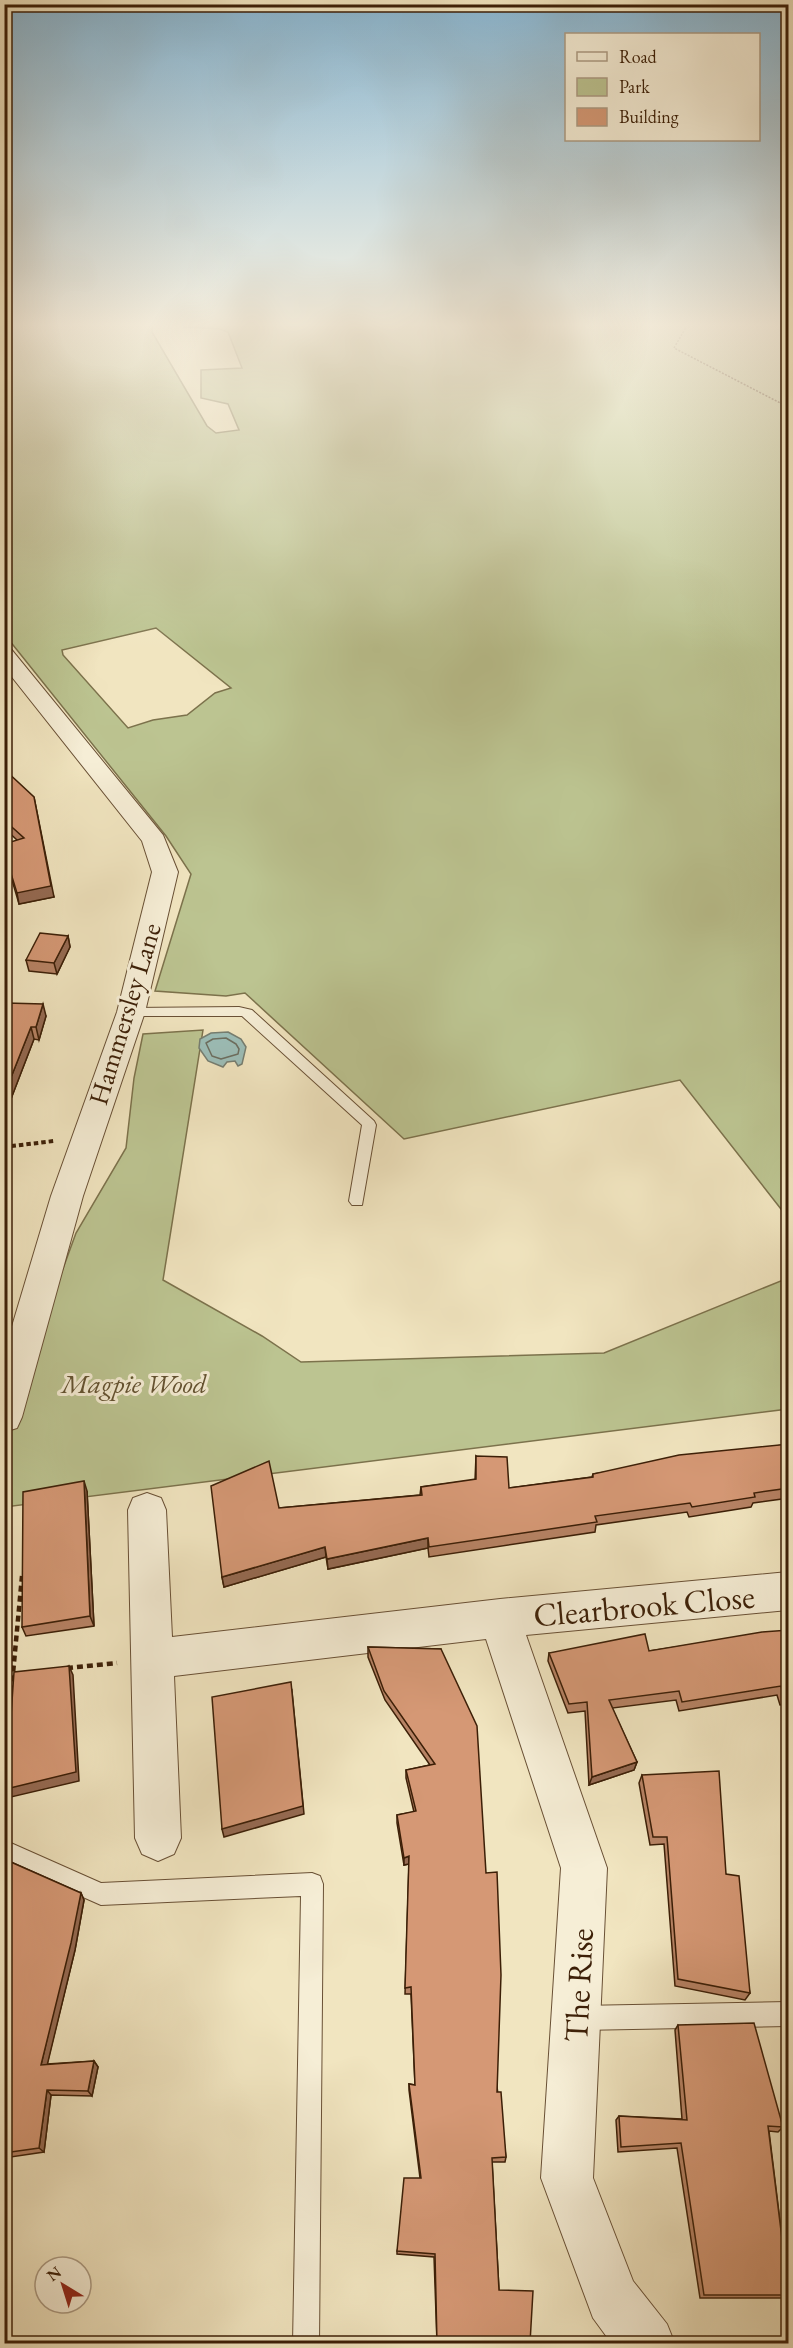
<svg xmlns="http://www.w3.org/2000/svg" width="793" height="2348" font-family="'EB Garamond',serif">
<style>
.green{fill:#bcc491;stroke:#7c724c;stroke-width:1.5;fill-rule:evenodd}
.water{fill:#9cbeb8;stroke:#767e71;stroke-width:1.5}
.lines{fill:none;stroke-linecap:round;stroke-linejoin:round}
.shore{stroke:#6c6e60;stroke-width:1.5}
.lane-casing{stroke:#695035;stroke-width:2}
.street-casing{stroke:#695035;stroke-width:2}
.path-far2{stroke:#3c1f07;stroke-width:1.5;stroke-dasharray:2 1.5;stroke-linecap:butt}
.path-far1{stroke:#3c1f07;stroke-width:4;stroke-dasharray:4.5 3;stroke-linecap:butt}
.path{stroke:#3c1f07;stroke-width:4.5;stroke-dasharray:6 4;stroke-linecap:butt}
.lane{fill:#f6eed6;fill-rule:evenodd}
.street{fill:#f6eed6;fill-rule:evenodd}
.wall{fill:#b78365;stroke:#3c1f07;stroke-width:1.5}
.shaded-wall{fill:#956a52;stroke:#3c1f07;stroke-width:1.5}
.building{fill:#d59875;stroke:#3c1f07;stroke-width:1.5}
.labels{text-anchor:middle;stroke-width:6;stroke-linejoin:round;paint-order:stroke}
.street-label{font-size:27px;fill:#3c1f07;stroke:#f6eed6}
.park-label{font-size:27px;font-style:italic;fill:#625130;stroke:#f6eed6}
.near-street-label{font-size:33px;fill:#3c1f07;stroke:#f6eed6}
</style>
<rect width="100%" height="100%" fill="#f1e5c0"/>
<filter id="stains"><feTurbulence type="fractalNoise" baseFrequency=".00333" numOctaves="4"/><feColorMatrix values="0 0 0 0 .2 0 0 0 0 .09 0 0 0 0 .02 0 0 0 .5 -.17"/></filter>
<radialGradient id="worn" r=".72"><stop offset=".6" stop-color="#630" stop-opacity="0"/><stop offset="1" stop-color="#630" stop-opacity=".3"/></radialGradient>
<g class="green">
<path d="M4 322H152V332L207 426 216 433 239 430 228 404 201 398V370L242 368 228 332 220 329 184 327 182 322H788V1218L680 1080 404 1139 245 993 226 996 155 991 191 874 166 836 5 635ZM156 628 231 688 215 693 187 715 153 720 128 728 63 655 62 650Z"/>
<path d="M203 1030 163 1280 262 1336 301 1362 604 1353 788 1278V1409L5 1507 4 1452 38 1337 76 1233 126 1148 134 1078 143 1034Z"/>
</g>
<path class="water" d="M228 1032 241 1039 246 1047 242 1064 238 1066 235 1061 227 1062 223 1067 208 1061 199 1048 200 1039 211 1033Z"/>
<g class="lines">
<path class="shore" d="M226 1038 236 1044 239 1049 238 1054 221 1059 212 1056 206 1043 213 1039Z"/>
<g class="lane-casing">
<g id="lane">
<path d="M239 1007 252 1010 374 1121 376 1125 362 1205H352L349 1201 362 1125 242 1016H131L124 1012 131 1008Z"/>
<path d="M4 1840 101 1883 312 1873 320 1876 323 1884 319 2344H293L301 1896 101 1905 4 1862Z"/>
<path d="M788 2002V2026L580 2030 572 2026 568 2018 572 2010 580 2006Z"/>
</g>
</g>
<g class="street-casing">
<g id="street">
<path d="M4 647 11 649 163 835 178 872 145 1012 83 1196 22 1417 17 1428 4 1432V1353L51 1196 117 1012 152 872 142 841 4 667Z"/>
<path d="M147 1493 161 1498 166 1510 172 1637 500 1599 788 1572V1610L526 1635 607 1868 593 2178 633 2281 667 2324 675 2344H612L593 2318 541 2178 561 1868 486 1639 174 1676 181 1838 174 1854 158 1861 142 1854 135 1838 128 1510 133 1498Z"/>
</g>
</g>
<path class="path-far2" d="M689 322 674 348 788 407"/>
<path class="path-far1" d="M4 1147 54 1141"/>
<g class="path">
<path d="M67 1668 117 1663"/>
<path d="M4 1771 22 1576"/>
</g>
<use href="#lane" class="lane"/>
<use href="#street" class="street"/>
</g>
<g class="wall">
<path d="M4 769 54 897 19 904 4 853 17 840 4 828Z"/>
<path d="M68 936 70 947 57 974 29 971 26 960Z"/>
<path d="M4 1009 46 1016 39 1040 34 1039 4 1117Z"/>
<path d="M789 1444V1498L753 1503 751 1507 689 1517 687 1512 596 1525 595 1532 429 1557 428 1548 328 1569 326 1557 224 1587 222 1577 279 1508 420 1495 421 1487 475 1480 476 1456 509 1488 592 1477 593 1474Z"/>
<path d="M87 1491 94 1626 26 1636 22 1627Z"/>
<path d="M789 1630V1704L780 1705 777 1695 679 1711 676 1700 612 1708 637 1762 634 1770 589 1785 585 1711 568 1713 548 1661 549 1653 649 1651Z"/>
<path d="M368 1647 441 1649 506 2157 505 2162H492L499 2290 530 2343H437L434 2257 397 2254V2251L420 2178 409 2090V2084L415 2085 411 1994H405L409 1864 404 1865 397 1823V1815L414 1812 406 1778V1770L430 1765 385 1700 368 1657Z"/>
<path d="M642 1775 726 1874 750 1993 745 2000 675 1986 664 1844 650 1845 639 1783Z"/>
<path d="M4 1859 81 1893 84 1900 75 1950 47 2064 94 2061 98 2067 92 2096 51 2095 44 2152 4 2158Z"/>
<path d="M678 2025 783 2127 778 2132 769 2131 789 2295 783 2298H700L677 2148 618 2152 616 2120 619 2116 682 2119 675 2030Z"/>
</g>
<g class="shaded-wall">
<path d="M34 797 54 897 19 904 17 893Z"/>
<path d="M68 936 70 947 57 974 54 963Z"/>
<path d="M43 1004 46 1016 39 1040 36 1027Z"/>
<path d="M31 1027 34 1039 4 1117V1095Z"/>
<path d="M84 1481 87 1491 94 1626 90 1616Z"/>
<path d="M428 1538V1548L328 1569 327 1559Z"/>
<path d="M325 1547 326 1557 224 1587 222 1577Z"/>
<path d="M69 1666 73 1675 79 1781 11 1797 6 1789Z"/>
<path d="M292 1691 304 1814 224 1837 222 1829Z"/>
<path d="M637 1762 634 1770 589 1785 592 1777Z"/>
<path d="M409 1856V1864L404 1865V1858Z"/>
<path d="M81 1893 84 1900 75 1950 46 2070 41 2065Z"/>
<path d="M94 2061 98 2067 92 2096 88 2091Z"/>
<path d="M47 2090 51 2095 44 2152 39 2148Z"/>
</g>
<g class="building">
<path d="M4 769 34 797 51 886 17 893 4 851V844L24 838 4 820Z"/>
<path d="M40 933 68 936 54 963 26 960Z"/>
<path d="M6 1003 43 1004 36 1027H31L4 1095V1009Z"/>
<path d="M789 1444V1488L754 1493 755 1497 692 1507 690 1503 595 1516 597 1522 429 1547 428 1538 327 1559 325 1547 222 1577 211 1486 269 1461 279 1508 422 1495 421 1487 476 1479V1456L507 1457 509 1488 593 1477V1474L679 1455Z"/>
<path d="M84 1481 90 1616 22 1627 23 1492Z"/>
<path d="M789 1630V1696L784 1697 781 1686 682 1702 679 1691 609 1700 637 1762 592 1777 587 1702 569 1704 549 1653 645 1634 649 1651 762 1632Z"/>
<path d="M368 1647 441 1649 477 1726 486 1873 497 1872 501 1975 497 2092H501L506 2157 492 2158 499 2290 533 2291 530 2343H437L435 2254 397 2251 404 2178H421L409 2084 415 2085 411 1987 405 1988 409 1856 404 1858 397 1815 416 1811 406 1770 435 1764 384 1691Z"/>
<path d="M69 1666 76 1772 6 1789 14 1672Z"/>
<path d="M291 1682 303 1806 222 1829 212 1697Z"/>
<path d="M719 1771 726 1874 739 1876 750 1993 678 1979 667 1837H653L642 1775Z"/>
<path d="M4 1859 81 1893 71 1943 41 2065 94 2061 88 2091 47 2090 39 2148 4 2153Z"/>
<path d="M754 2023 783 2127 768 2126 789 2295H704L681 2143 621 2147 619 2116 687 2120 678 2025Z"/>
</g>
<linearGradient id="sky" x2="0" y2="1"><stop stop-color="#89b8d5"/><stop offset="0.5" stop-color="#f9f3e3"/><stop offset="1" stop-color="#f9f3e3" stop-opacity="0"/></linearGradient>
<rect width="793" height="650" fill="url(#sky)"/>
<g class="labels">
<g class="street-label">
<text transform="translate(125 1014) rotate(-73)" y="9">Hammersley Lane</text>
</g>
<g class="park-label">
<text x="134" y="1393">Magpie Wood</text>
</g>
<g class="near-street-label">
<text transform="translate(644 1605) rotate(-5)" y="12">Clearbrook Close</text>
<text transform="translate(578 1985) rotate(-87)" y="12">The Rise</text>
</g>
</g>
<rect width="793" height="2348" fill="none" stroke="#f1e5c0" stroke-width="24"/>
<rect x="6" y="6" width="781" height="2336" fill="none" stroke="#3c1f07" stroke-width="3"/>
<rect x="12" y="12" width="769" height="2324" fill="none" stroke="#3c1f07" stroke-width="1.5"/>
<rect x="565" y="33" width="195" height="108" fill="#f6eed6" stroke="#ac9b83" stroke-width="1.5"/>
<rect x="577" y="52" width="30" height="9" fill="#f6eed6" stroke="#ac9b83" stroke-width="1.5"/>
<text x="619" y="63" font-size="18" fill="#3c1f07">Road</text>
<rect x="577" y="78" width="30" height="18" fill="#bcc491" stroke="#ac9b83" stroke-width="1.5"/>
<text x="619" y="93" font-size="18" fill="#3c1f07">Park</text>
<rect x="577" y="108" width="30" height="18" fill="#d59875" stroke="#ac9b83" stroke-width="1.5"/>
<text x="619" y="123" font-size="18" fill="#3c1f07">Building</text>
<g transform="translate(63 2285) rotate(322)"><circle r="28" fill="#f6eed6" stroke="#ac9b83" stroke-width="1.5"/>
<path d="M0-4.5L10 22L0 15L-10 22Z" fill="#8f2418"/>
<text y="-9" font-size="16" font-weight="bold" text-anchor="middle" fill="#3c1f07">N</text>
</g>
<rect width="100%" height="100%" filter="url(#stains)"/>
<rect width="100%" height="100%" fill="url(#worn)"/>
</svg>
